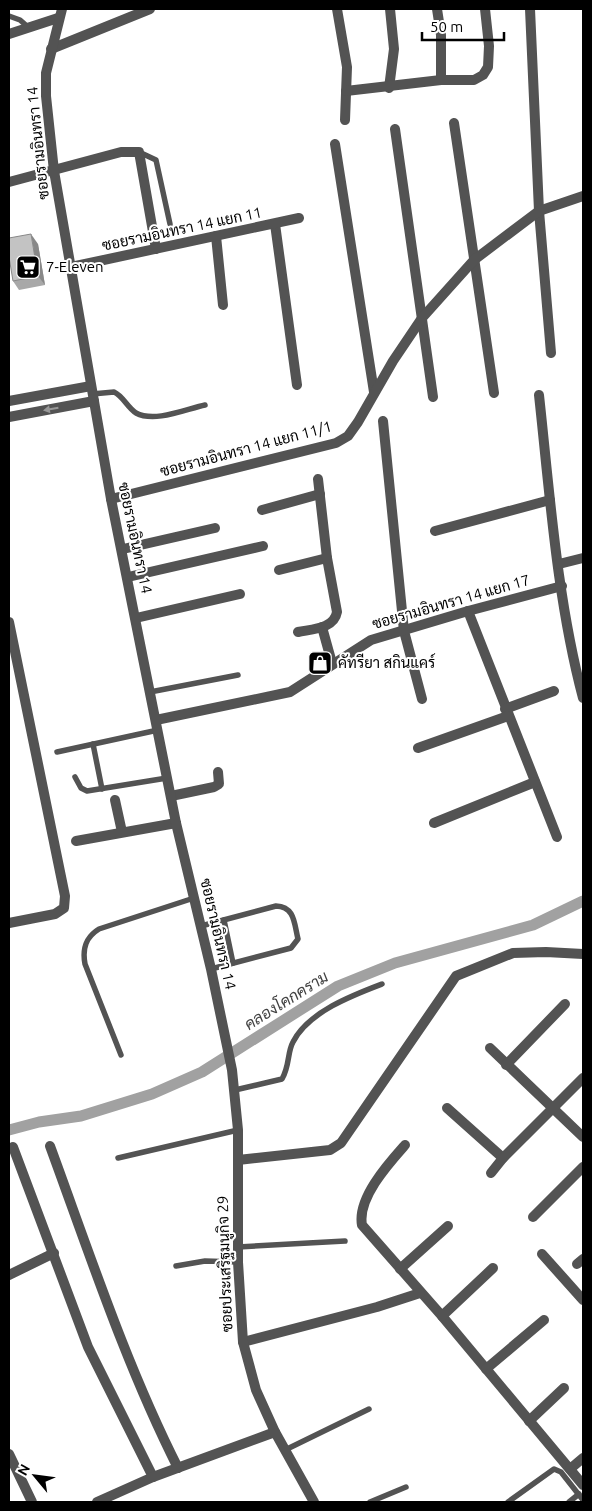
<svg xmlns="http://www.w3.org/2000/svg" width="592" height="1511" font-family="Ubuntu,Sarabun,sans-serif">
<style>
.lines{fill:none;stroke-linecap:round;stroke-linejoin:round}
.canal{stroke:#a1a1a1;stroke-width:11}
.service{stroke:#535353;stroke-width:5.5}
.minor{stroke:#535353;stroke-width:10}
.tertiary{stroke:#535353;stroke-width:10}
.wall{fill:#a8a8a8}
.shaded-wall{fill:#888}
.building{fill:#c3c3c3;stroke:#888}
.oneway{fill:#989898}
.labels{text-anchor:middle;stroke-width:4;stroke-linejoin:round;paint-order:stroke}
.street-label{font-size:15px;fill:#000;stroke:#fff}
.poi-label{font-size:15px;fill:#000;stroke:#fff;text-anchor:start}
.water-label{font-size:16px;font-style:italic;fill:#424242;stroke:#fff}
</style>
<rect width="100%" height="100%" fill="#fff"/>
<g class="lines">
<path class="canal" d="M9 1130 39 1122 81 1116 152 1094 202 1072 338 986 395 963 533 925 583 901"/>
<g class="service">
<path d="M9 16 20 20 28 27"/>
<path d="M139 152 156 160 170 224"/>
<path d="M92 394 114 392C123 396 127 407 136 413 155 423 186 409 205 405"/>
<path d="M150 692 238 675"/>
<path d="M93 744 102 789"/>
<path d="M57 752 158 730"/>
<path d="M75 777 81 788 87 791 167 778"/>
<path d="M224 920 233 963"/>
<path d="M201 926 276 906C295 907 294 923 298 939L291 948 211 969"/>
<path d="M121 1055 85 964C82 948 86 937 99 929L194 898"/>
<path d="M235 1090 282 1079C290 1065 287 1053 293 1042 308 1012 353 995 382 984"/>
<path d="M118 1158 238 1130"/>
<path d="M238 1247 345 1241"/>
<path d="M176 1266 205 1261 238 1262"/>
<path d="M285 1450 369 1409"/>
<path d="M370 1502 406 1487"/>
<path d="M508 1502 554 1469 561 1472 583 1500"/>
<path d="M569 1502 579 1494"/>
</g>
<g class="minor">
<path d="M337 9 347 67 345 120"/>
<path d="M437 9 441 35V80"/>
<path d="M530 9 539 211 551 353"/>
<path d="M9 34 58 18"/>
<path d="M51 49 150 9"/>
<path d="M389 88 394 49 390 9"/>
<path d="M346 91 441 80H474L483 75 488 67 489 46 485 9"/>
<path d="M454 123 494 393"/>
<path d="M395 129 433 397"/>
<path d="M335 144 374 392"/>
<path d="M9 182 121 152H139L156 249"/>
<path d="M275 224 297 385"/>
<path d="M216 236 223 305"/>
<path d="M71 267 299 218"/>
<path d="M539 395C550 496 557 600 583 698"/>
<path d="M9 401 91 386"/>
<path d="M9 417 94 401"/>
<path d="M383 421 404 631 422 699"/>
<path d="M111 499 336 443 348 436 358 422 393 361 422 318 474 260 539 211 583 196"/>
<path d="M262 510 320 494"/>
<path d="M435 531 550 500"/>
<path d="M123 549 215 528"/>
<path d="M559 564 583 558"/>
<path d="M279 570 327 558"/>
<path d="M128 577 263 546"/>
<path d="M468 611 557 837"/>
<path d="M136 618 240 594"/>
<path d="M9 622 65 896 64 908 55 914 9 923"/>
<path d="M322 627 332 663"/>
<path d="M298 632C312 629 334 629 337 612L327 558 318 479"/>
<path d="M505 709 554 691"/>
<path d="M156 720 290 692 371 640 468 611 562 586"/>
<path d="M418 748 508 716"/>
<path d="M171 796 214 787 219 784 218 772"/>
<path d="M115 800 122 832"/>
<path d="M434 823 535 782"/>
<path d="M76 841 176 823"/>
<path d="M490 1048 583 1137"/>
<path d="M506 1065 565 1004"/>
<path d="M447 1108 503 1158"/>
<path d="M405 1145C389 1163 357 1198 362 1225L442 1316 583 1485"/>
<path d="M50 1146C90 1255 126 1365 178 1468"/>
<path d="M13 1147 88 1347 153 1477"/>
<path d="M238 1160 330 1150 341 1143 456 976 513 953 546 952 583 954"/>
<path d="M491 1173 503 1158 583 1078"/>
<path d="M533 1217 583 1167"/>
<path d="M542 1254 583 1300"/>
<path d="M577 1264 583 1259"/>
<path d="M400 1269 448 1226"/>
<path d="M9 1275 54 1253"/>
<path d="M442 1316 493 1268"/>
<path d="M243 1342 377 1307 420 1293"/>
<path d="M486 1369 544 1320"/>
<path d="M529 1421 564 1388"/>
<path d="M9 1454 32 1502"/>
<path d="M570 1469 583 1458"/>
<path d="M97 1502 153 1477 275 1432"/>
</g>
<path class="tertiary" d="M62 9 46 73V96L54 171 111 499 176 823 211 969 232 1070 238 1130V1262L243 1342 256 1390 275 1432 314 1502"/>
</g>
<path class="wall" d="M38 244 45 285 19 290 13 281Z"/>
<path class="shaded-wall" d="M31 234 38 244 45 285 38 276Z"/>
<path class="building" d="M31 234 38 276 13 281 9 257V238Z"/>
<defs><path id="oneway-solid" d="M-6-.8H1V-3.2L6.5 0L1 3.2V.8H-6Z" transform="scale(1.25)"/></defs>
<use class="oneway" href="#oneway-solid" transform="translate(51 409) rotate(170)"/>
<defs>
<g id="supermarket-square" transform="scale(1.25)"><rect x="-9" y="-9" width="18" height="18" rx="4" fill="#000" stroke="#fff"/><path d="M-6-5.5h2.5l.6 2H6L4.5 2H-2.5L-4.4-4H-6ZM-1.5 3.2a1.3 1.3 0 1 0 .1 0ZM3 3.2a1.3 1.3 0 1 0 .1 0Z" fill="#fff"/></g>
<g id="shop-square" transform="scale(1.25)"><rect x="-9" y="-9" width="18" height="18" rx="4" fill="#000" stroke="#fff"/><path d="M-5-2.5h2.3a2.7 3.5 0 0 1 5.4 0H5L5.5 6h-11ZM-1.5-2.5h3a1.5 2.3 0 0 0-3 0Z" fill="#fff"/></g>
</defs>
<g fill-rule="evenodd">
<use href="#supermarket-square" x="28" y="267"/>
<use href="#shop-square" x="320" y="663"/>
</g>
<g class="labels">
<g class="street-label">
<text transform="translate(38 143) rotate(-96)" y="5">ซอยรามอินทรา 14</text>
<text transform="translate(182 229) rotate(-12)" y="5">ซอยรามอินทรา 14 แยก 11</text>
<text transform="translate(246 449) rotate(-15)" y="5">ซอยรามอินทรา 14 แยก 11/1</text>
<text transform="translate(135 538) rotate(78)" y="5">ซอยรามอินทรา 14</text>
<text transform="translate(451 602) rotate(-16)" y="5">ซอยรามอินทรา 14 แยก 17</text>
<text transform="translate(218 934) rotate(77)" y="5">ซอยรามอินทรา 14</text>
<text transform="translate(225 1264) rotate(-92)" y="5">ซอยประเสริฐมนูกิจ 29</text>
</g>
<g class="poi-label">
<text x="46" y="272">7-Eleven</text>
<text x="338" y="668">คัทรียา สกินแคร์</text>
</g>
<g class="water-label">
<text transform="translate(286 1000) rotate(-32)" y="6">คลองโคกคราม</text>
</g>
</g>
<rect width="592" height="1511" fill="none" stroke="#000000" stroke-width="20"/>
<g transform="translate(35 1476) rotate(299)" stroke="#ffffff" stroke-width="4" paint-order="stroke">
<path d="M0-4L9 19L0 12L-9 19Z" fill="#000000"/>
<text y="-8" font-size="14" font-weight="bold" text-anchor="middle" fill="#000000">N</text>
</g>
<path d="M422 32v8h82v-8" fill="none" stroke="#000000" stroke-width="2.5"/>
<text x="430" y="32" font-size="15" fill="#000000" stroke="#ffffff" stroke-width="4" paint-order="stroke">50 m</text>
</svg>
